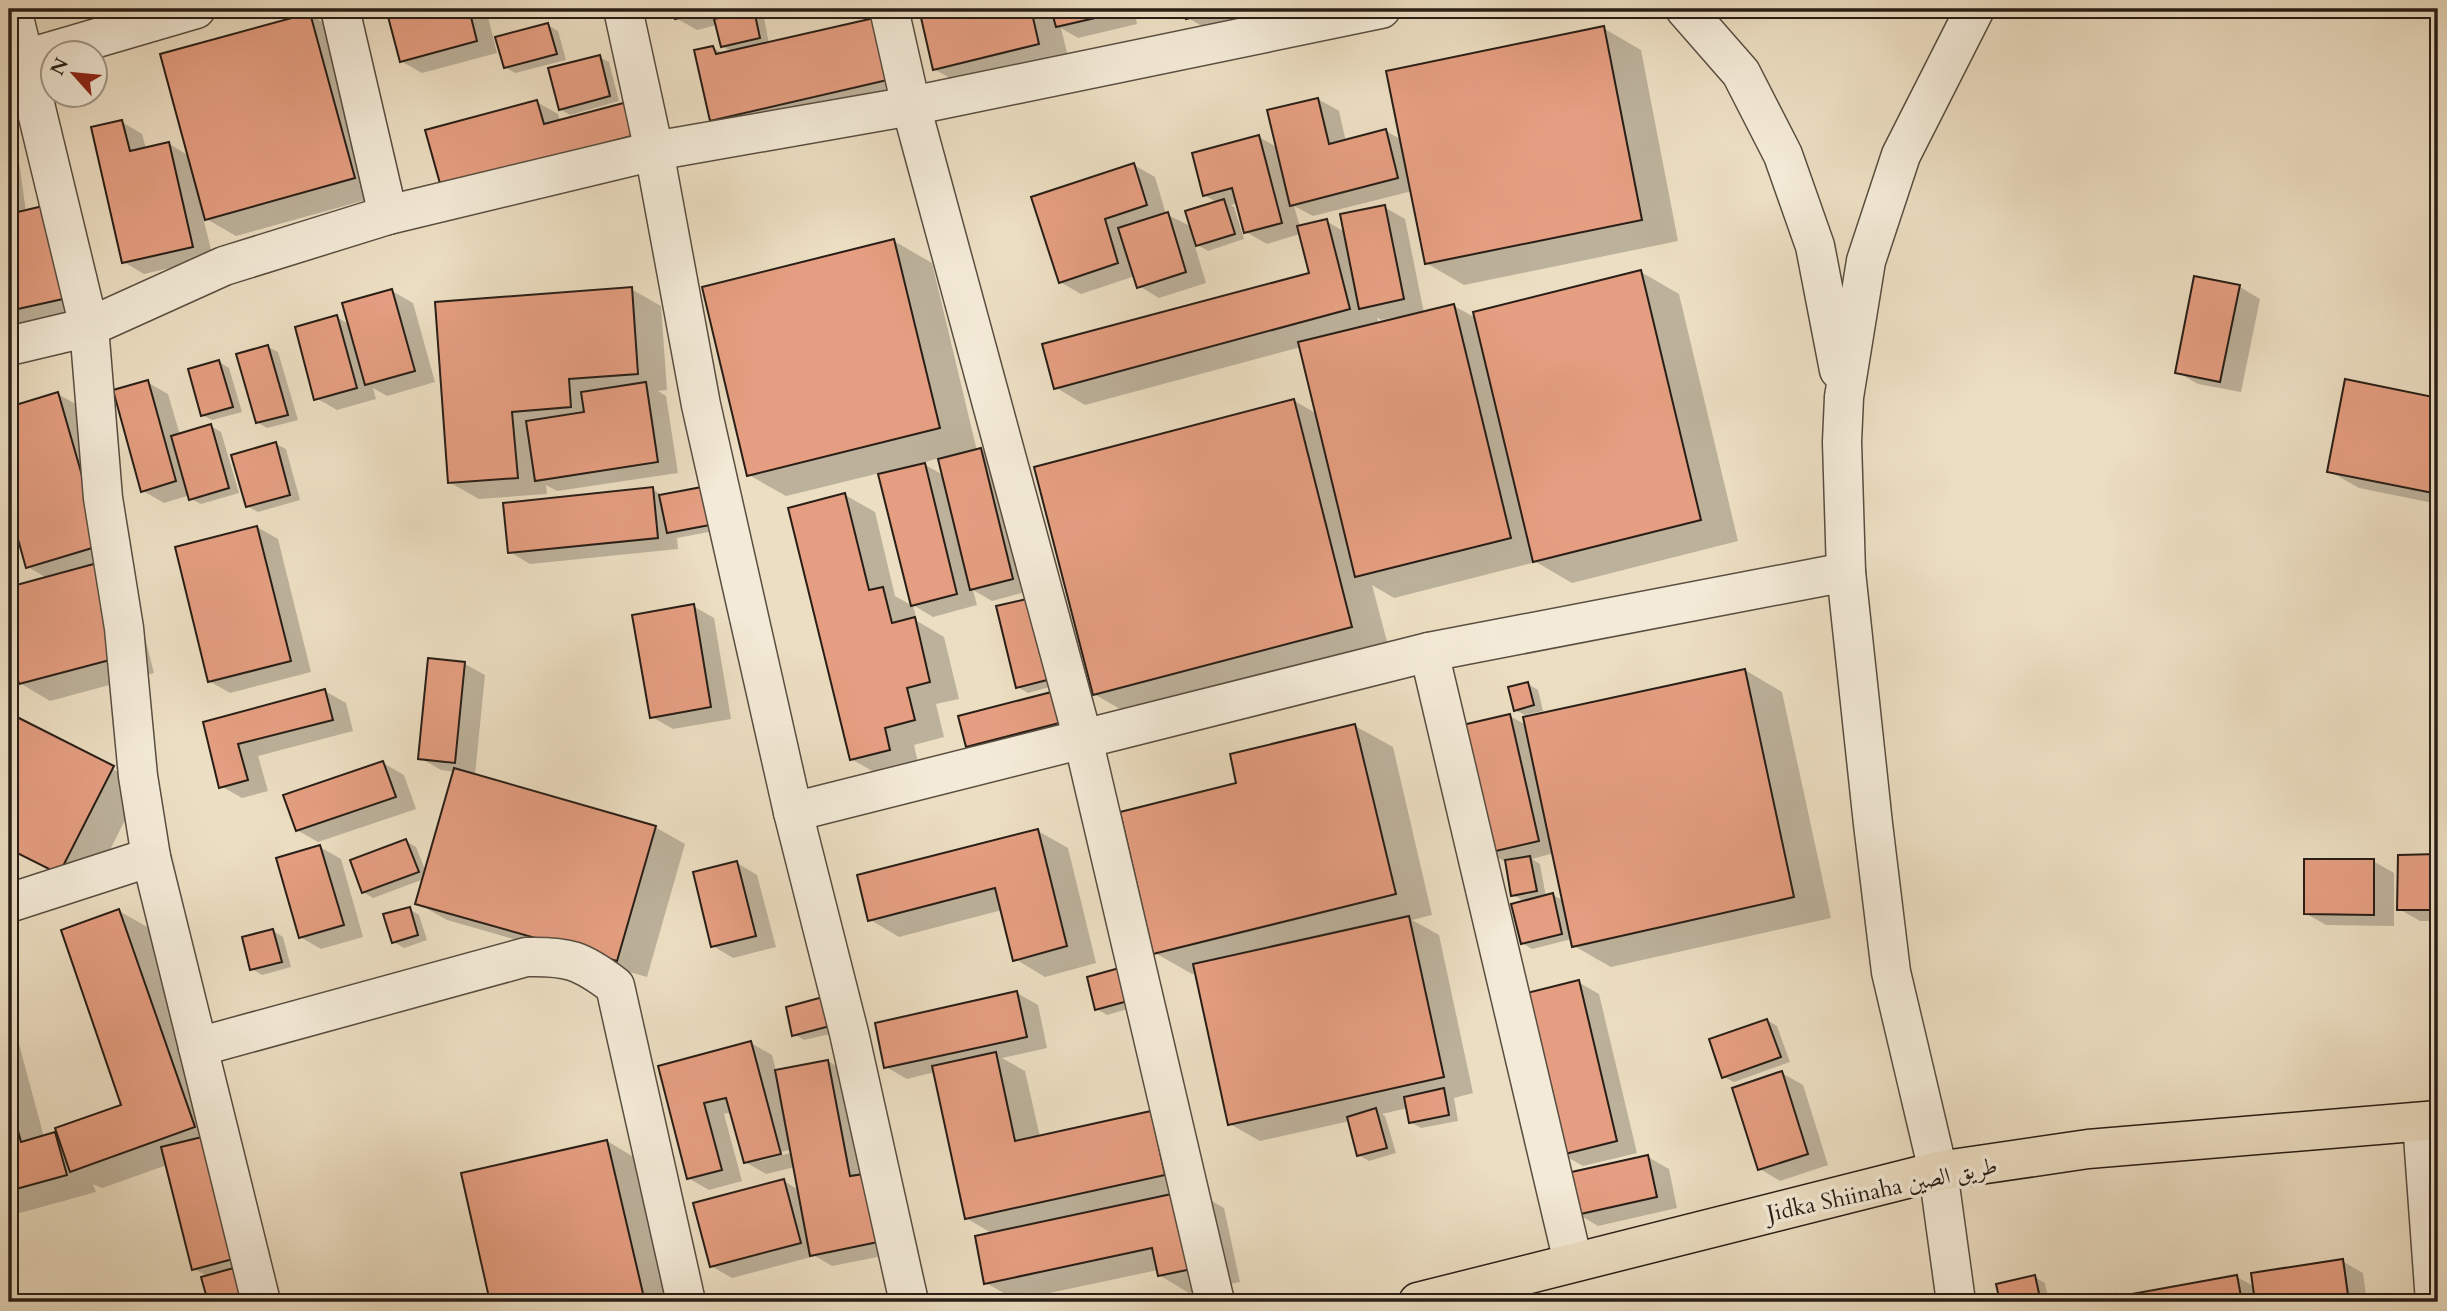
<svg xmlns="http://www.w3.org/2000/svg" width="2447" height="1311" font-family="Cardo,Amiri,serif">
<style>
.shadow{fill:#0003;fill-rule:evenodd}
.building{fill:#e59e81;stroke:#281e16;stroke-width:2}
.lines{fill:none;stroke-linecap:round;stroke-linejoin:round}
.minor-casing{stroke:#594e41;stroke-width:41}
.primary-casing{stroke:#281e16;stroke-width:41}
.minor{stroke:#f3ead7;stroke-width:38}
.primary{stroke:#ecdec2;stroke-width:38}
.labels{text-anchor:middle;stroke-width:7;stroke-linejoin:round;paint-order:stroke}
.street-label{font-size:23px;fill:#281e16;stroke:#f3ead7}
</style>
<rect width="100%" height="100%" fill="#ecdec2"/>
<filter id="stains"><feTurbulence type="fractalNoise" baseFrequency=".00286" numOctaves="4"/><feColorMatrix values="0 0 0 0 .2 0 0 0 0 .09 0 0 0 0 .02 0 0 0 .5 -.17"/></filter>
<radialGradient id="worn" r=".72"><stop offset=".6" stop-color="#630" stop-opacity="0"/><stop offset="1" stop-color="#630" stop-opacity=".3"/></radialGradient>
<g class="shadow">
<path d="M388 9H486L497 53 422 73 401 61Z"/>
<path d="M674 9H788L759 15 764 18 769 44 916 89 732 131 711 119 713 48 724 54 733 52 722 46 717 25 697 30 676 18Z"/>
<path d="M920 9H1134L1137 24 1078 38 1061 28 1069 61 964 86 934 69Z"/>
<path d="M1186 9H1250L1252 18 1209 30 1188 18Z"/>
<path d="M310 15 340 32 384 195 236 236 203 217 213 258 144 274 124 262 122 122 142 134 146 149 168 143 189 156Z"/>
<path d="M548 25 558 31 566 60 515 73 505 67Z"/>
<path d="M1603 28 1641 50 1678 241 1464 285 1426 263 1412 191 1313 216 1294 206 1300 227 1326 221 1345 232 1384 207 1405 219 1424 313 1454 306 1476 318 1641 272 1679 294 1738 541 1572 583 1536 562 1394 598 1372 585 1389 649 1132 716 1094 694 1293 400 1317 414 1301 347 1085 405 1055 387 1311 275 1300 234 1267 244 1246 232 1238 203 1231 205 1234 207 1244 239 1208 251 1194 243 1206 283 1159 298 1139 286 1135 276 1081 294 1060 282 1134 165 1155 177 1166 214 1192 227 1218 203 1204 195 1259 137 1278 148 1318 99 1339 111 1346 142 1386 131 1402 140ZM1377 317 1381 320 1396 317 1397 320 1379 324Z"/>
<path d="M599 57 609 62 619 101 570 115 560 109Z"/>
<path d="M537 102 558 114 560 121 631 103 659 145 463 197Z"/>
<path d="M9 110 12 112 26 212 92 315 9 334Z"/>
<path d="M894 241 932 263 977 451 981 450 1002 462 1033 590 992 601 973 590 977 605 933 617 913 605 917 621 944 637 959 699 936 704 944 737 914 745 919 767 881 776 851 759 845 495 875 512 895 596 913 606 880 473 786 496 749 475ZM939 458 943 475 922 463Z"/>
<path d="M2196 278 2240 287 2260 299 2241 392 2198 384 2177 372Z"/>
<path d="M631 289 661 306 667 390 658 391 666 396 678 473 557 491 546 485 547 494 479 499 449 482 437 303Z"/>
<path d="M392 291 413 303 435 382 387 396 373 388 376 399 337 410 316 398 337 317 350 325Z"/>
<path d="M268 347 278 352 298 420 267 428 257 422Z"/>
<path d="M219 362 229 368 242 412 212 420 202 415Z"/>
<path d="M147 382 168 394 180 435 211 426 221 432 239 493 201 504 191 499 190 495 164 503 143 491Z"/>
<path d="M2346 382 2438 400V504L2359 488 2329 471Z"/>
<path d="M58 394 88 411 154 673 50 701 20 683 17 669 9 671V589L47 578 28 567 9 502V409Z"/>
<path d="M276 444 286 449 300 500 258 512 247 506Z"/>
<path d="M652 489 719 530 677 538 678 549 530 564 510 552Z"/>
<path d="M257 527 278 539 311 672 230 693 209 681Z"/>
<path d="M693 606 714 618 731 719 673 729 652 717Z"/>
<path d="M998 608 1060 684 1028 693 1018 687Z"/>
<path d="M465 664 485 675 475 775 655 827 685 844 647 977 447 920 417 903 424 879 373 898 363 892 406 841 416 847 426 872 455 772 441 770 420 758Z"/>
<path d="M1745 670 1782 692 1831 918 1611 967 1574 946 1572 939 1532 949 1522 943 1525 902 1513 895 1507 863 1488 852 1510 716 1526 725ZM1554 853 1564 901 1553 895 1546 897 1540 864 1532 859Z"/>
<path d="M1528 684 1538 690 1543 711 1525 715 1515 710Z"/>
<path d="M325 691 346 703 353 731 258 756 268 791 242 798 221 786 205 724Z"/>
<path d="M1087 702 1094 731 988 758 967 746Z"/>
<path d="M9 715 143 785 90 889 9 849Z"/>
<path d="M1355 726 1393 747 1432 915 1412 920 1439 935 1473 1093 1454 1098 1458 1121 1421 1128 1410 1122 1408 1108 1382 1114 1385 1116 1396 1153 1369 1161 1358 1155 1350 1121 1260 1141 1230 1124 1197 973 1192 974 1155 953 1238 785Z"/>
<path d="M383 763 404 775 416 809 318 842 297 830Z"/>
<path d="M1038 831 1068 848 1096 963 1045 977 1015 959 1002 910 899 937 869 919Z"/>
<path d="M320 847 341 859 363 937 321 949 300 937Z"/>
<path d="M2399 856H2438V921H2420L2399 909Z"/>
<path d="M2373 861 2394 873V926L2326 925 2305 913Z"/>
<path d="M737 863 757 875 776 947 733 958 713 946Z"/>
<path d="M409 909 419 915 427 940 404 948 394 942Z"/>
<path d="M119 911 149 928 267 1302H210L203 1278 209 1277 194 1269 167 1165 102 1188 93 1184 96 1192 9 1216V1007L44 1137 54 1134 60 1137 123 1106Z"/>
<path d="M273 931 283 937 291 967 262 975 252 969Z"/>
<path d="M1089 978 1148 1003 1107 1015 1097 1009Z"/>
<path d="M1578 982 1599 994 1637 1153 1583 1166 1562 1154Z"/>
<path d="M1017 993 1038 1005 1047 1048 1002 1058 1025 1071 1040 1137 1181 1130 1193 1190 1224 1208 1240 1282 1189 1293 1159 1275 1158 1270 1016 1300 986 1283 993 1234 966 1218 935 1072 907 1079 886 1067Z"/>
<path d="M788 1008 839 1032 804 1040 794 1034Z"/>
<path d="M1767 1020 1777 1026 1790 1062 1734 1082 1724 1077Z"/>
<path d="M751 1043 772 1055 776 1071 828 1061 848 1073 903 1252 832 1266 815 1256 732 1278 711 1266 784 1181 799 1190 795 1167 766 1174 745 1162 732 1112 724 1114 742 1181 709 1190 688 1178 660 1067ZM789 1150 790 1153 760 1161V1157Z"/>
<path d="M1782 1073 1803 1085 1828 1165 1780 1181 1760 1169Z"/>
<path d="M607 1141 637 1159 670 1302H492L463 1175Z"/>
<path d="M1648 1157 1669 1169 1677 1208 1598 1226 1578 1214Z"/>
<path d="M2342 1261 2363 1273 2367 1302H2129L2128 1297 2237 1277 2255 1287Z"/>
<path d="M2034 1277 2045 1283 2049 1302H2002L1998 1285Z"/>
<path d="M2115 1295 2127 1302H2086Z"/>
</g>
<g class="building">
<path d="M386 9H469L477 41 400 62Z"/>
<path d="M672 9H718L675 19Z"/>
<path d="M919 9H1031L1039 44 933 70Z"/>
<path d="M1051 9H1116L1117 13 1056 27Z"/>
<path d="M1184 9H1226L1186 19Z"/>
<path d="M754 10 760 38 721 47 714 19Z"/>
<path d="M310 13 355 178 205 220 160 54Z"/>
<path d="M883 16 896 78 710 121 694 50 713 46 716 54Z"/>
<path d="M548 23 557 54 504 68 495 37Z"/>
<path d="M1604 26 1642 220 1425 264 1386 71Z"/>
<path d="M600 55 610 96 559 110 548 68Z"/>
<path d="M1318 98 1329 144 1386 129 1398 178 1290 206 1267 110Z"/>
<path d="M537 100 544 124 631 101 639 134 441 187 425 130Z"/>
<path d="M122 120 130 151 169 142 193 247 122 263 91 127Z"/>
<path d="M1259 135 1282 223 1244 233 1232 188 1203 196 1192 153Z"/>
<path d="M1134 163 1147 205 1105 219 1118 263 1059 283 1031 197Z"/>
<path d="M1224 199 1235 234 1196 246 1185 211Z"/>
<path d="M1385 205 1404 299 1359 309 1340 214Z"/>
<path d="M43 206 63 299 9 311V214Z"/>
<path d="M1168 212 1186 272 1137 288 1118 228Z"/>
<path d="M1327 219 1350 309 1054 389 1042 344 1309 273 1297 226Z"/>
<path d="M894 239 940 428 747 476 702 287Z"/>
<path d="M1641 270 1701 520 1533 562 1473 312Z"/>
<path d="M2194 276 2240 285 2220 382 2175 373Z"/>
<path d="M632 287 638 374 569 379 571 407 512 412 518 478 448 483 435 302Z"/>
<path d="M392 289 415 371 365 385 342 303Z"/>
<path d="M1454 304 1511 538 1355 577 1298 342Z"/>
<path d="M337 315 357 388 314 400 295 327Z"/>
<path d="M268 345 288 415 256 423 236 354Z"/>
<path d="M219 360 233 407 201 416 188 369Z"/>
<path d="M2345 379 2438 398V494L2327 472Z"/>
<path d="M148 380 176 481 141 492 113 390Z"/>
<path d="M646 382 658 462 535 481 526 421 584 412 581 392Z"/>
<path d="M58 392 102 545 26 568 9 507V407Z"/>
<path d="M1294 399 1352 627 1093 695 1034 467Z"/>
<path d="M211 424 229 488 189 500 171 436Z"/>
<path d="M276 442 290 495 246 507 231 455Z"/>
<path d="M981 448 1013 579 970 590 938 459Z"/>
<path d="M925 463 957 594 911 606 878 474Z"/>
<path d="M653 487 658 538 508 553 503 503Z"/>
<path d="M702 487 710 525 667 533 659 495Z"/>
<path d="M845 493 869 590 883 587 892 623 915 617 930 682 907 688 915 720 885 728 890 750 850 760 788 508Z"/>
<path d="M257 526 291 661 208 682 175 547Z"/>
<path d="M101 562 125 656 19 684 9 646V587Z"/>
<path d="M1031 598 1051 679 1016 688 996 606Z"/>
<path d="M694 604 711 707 650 718 632 615Z"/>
<path d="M428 658 465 662 455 763 418 759Z"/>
<path d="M1745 669 1794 897 1572 947 1523 717Z"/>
<path d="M1528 682 1534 705 1514 711 1508 687Z"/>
<path d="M1067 688 1075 719 966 747 958 716Z"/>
<path d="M325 689 333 720 238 744 248 780 219 788 203 722Z"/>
<path d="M9 713 114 766 59 874 9 849Z"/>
<path d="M1510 714 1539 841 1487 853 1458 726Z"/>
<path d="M1355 724 1396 894 1153 954 1120 812 1236 783 1230 754Z"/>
<path d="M383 761 396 797 296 831 283 795Z"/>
<path d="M454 768 656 826 617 961 415 904Z"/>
<path d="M1038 829 1067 946 1013 961 995 888 868 921 857 875Z"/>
<path d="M406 839 419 872 362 893 350 860Z"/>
<path d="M320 845 344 925 299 938 276 858Z"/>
<path d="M2438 854V910H2397L2398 855Z"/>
<path d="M1530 856 1537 891 1511 896 1505 860Z"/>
<path d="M2304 859H2374V915L2304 914Z"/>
<path d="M737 861 756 936 711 947 693 872Z"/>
<path d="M1553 893 1562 934 1521 944 1511 904Z"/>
<path d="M410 907 418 935 392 943 383 914Z"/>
<path d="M119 909 195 1127 70 1172 55 1128 121 1105 61 930Z"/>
<path d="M1409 916 1444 1077 1228 1125 1193 964Z"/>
<path d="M273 929 282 962 250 970 242 937Z"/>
<path d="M1130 965 1139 998 1095 1010 1087 977Z"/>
<path d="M2431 978H2438V1032L2435 1033Z"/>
<path d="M1579 980 1617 1141 1561 1155 1523 994Z"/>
<path d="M1017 991 1027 1037 884 1068 875 1023Z"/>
<path d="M823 997 830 1026 792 1036 786 1007Z"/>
<path d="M1767 1019 1781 1057 1722 1078 1709 1039Z"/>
<path d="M751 1041 781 1154 744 1163 726 1098 704 1103 722 1170 687 1179 658 1066Z"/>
<path d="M996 1052 1015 1141 1151 1111 1165 1175 965 1219 932 1066Z"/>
<path d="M828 1060 850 1176 870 1173 883 1241 810 1256 775 1070Z"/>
<path d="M1782 1071 1808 1154 1758 1170 1732 1088Z"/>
<path d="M1444 1088 1449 1115 1409 1123 1404 1097Z"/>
<path d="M9 1097 21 1142 55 1132 67 1175 9 1191Z"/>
<path d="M1376 1108 1387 1148 1357 1156 1347 1117Z"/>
<path d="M202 1137 233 1259 192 1270 161 1147Z"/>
<path d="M607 1140 645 1302H490L461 1173Z"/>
<path d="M1648 1155 1657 1197 1576 1215 1567 1173Z"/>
<path d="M784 1179 801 1243 710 1267 693 1203Z"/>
<path d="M1195 1189 1211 1265 1158 1276 1152 1248 984 1284 975 1236Z"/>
<path d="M2343 1259 2349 1302H2255L2251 1273Z"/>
<path d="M241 1266 251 1302H208L201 1277Z"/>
<path d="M2035 1275 2040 1298 2021 1302H2000L1996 1284Z"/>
<path d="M2237 1275 2242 1302H2127L2126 1295Z"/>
<path d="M2115 1294 2117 1302H2078Z"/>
</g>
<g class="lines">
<g class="minor-casing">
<g id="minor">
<path d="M12 9 89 327 103 498 124 628 138 776 151 857 261 1302"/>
<path d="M340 9 388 215"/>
<path d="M623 9 654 151 701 405 793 812 849 1033 909 1302"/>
<path d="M889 9 911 106 1083 739 1215 1302"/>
<path d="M1685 9 1741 73 1783 155 1815 246 1839 370"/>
<path d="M25 59 196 9"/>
<path d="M9 346 89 327 224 266 388 215 654 151 911 106 1381 9"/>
<path d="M1429 652 1573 1262"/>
<path d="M793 812 1429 652 1846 572"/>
<path d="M9 903 151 857"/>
<path d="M198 1047 526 957C568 956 581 960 615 986L686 1302"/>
<path d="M2422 1122 2435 1302"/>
<path d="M1956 1302 1938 1171 1891 972 1873 824 1846 572 1842 442 1844 397 1866 261 1901 155 1975 9"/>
</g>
</g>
<g class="primary-casing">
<path id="primary" d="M1418 1302 1938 1171 2088 1149 2438 1120"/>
</g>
<use href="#minor" class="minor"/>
<use href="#primary" class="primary"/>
</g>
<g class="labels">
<g class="street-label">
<text transform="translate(1882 1189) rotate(-12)" y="8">Jidka Shiinaha طريق الصين</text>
</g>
</g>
<rect width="2447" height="1311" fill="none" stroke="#ecdec2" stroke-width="35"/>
<rect x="10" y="10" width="2426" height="1290" fill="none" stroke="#281e16" stroke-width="3.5"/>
<rect x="18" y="18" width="2412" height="1276" fill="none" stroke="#281e16" stroke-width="2"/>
<g transform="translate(74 74) rotate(297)"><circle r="33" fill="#f3ead7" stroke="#a2988a" stroke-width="2"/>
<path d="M0-5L12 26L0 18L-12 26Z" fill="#8f2418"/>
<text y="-10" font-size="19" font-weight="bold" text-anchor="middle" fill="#281e16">N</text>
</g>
<rect width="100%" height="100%" filter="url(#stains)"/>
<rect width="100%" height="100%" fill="url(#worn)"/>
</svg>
